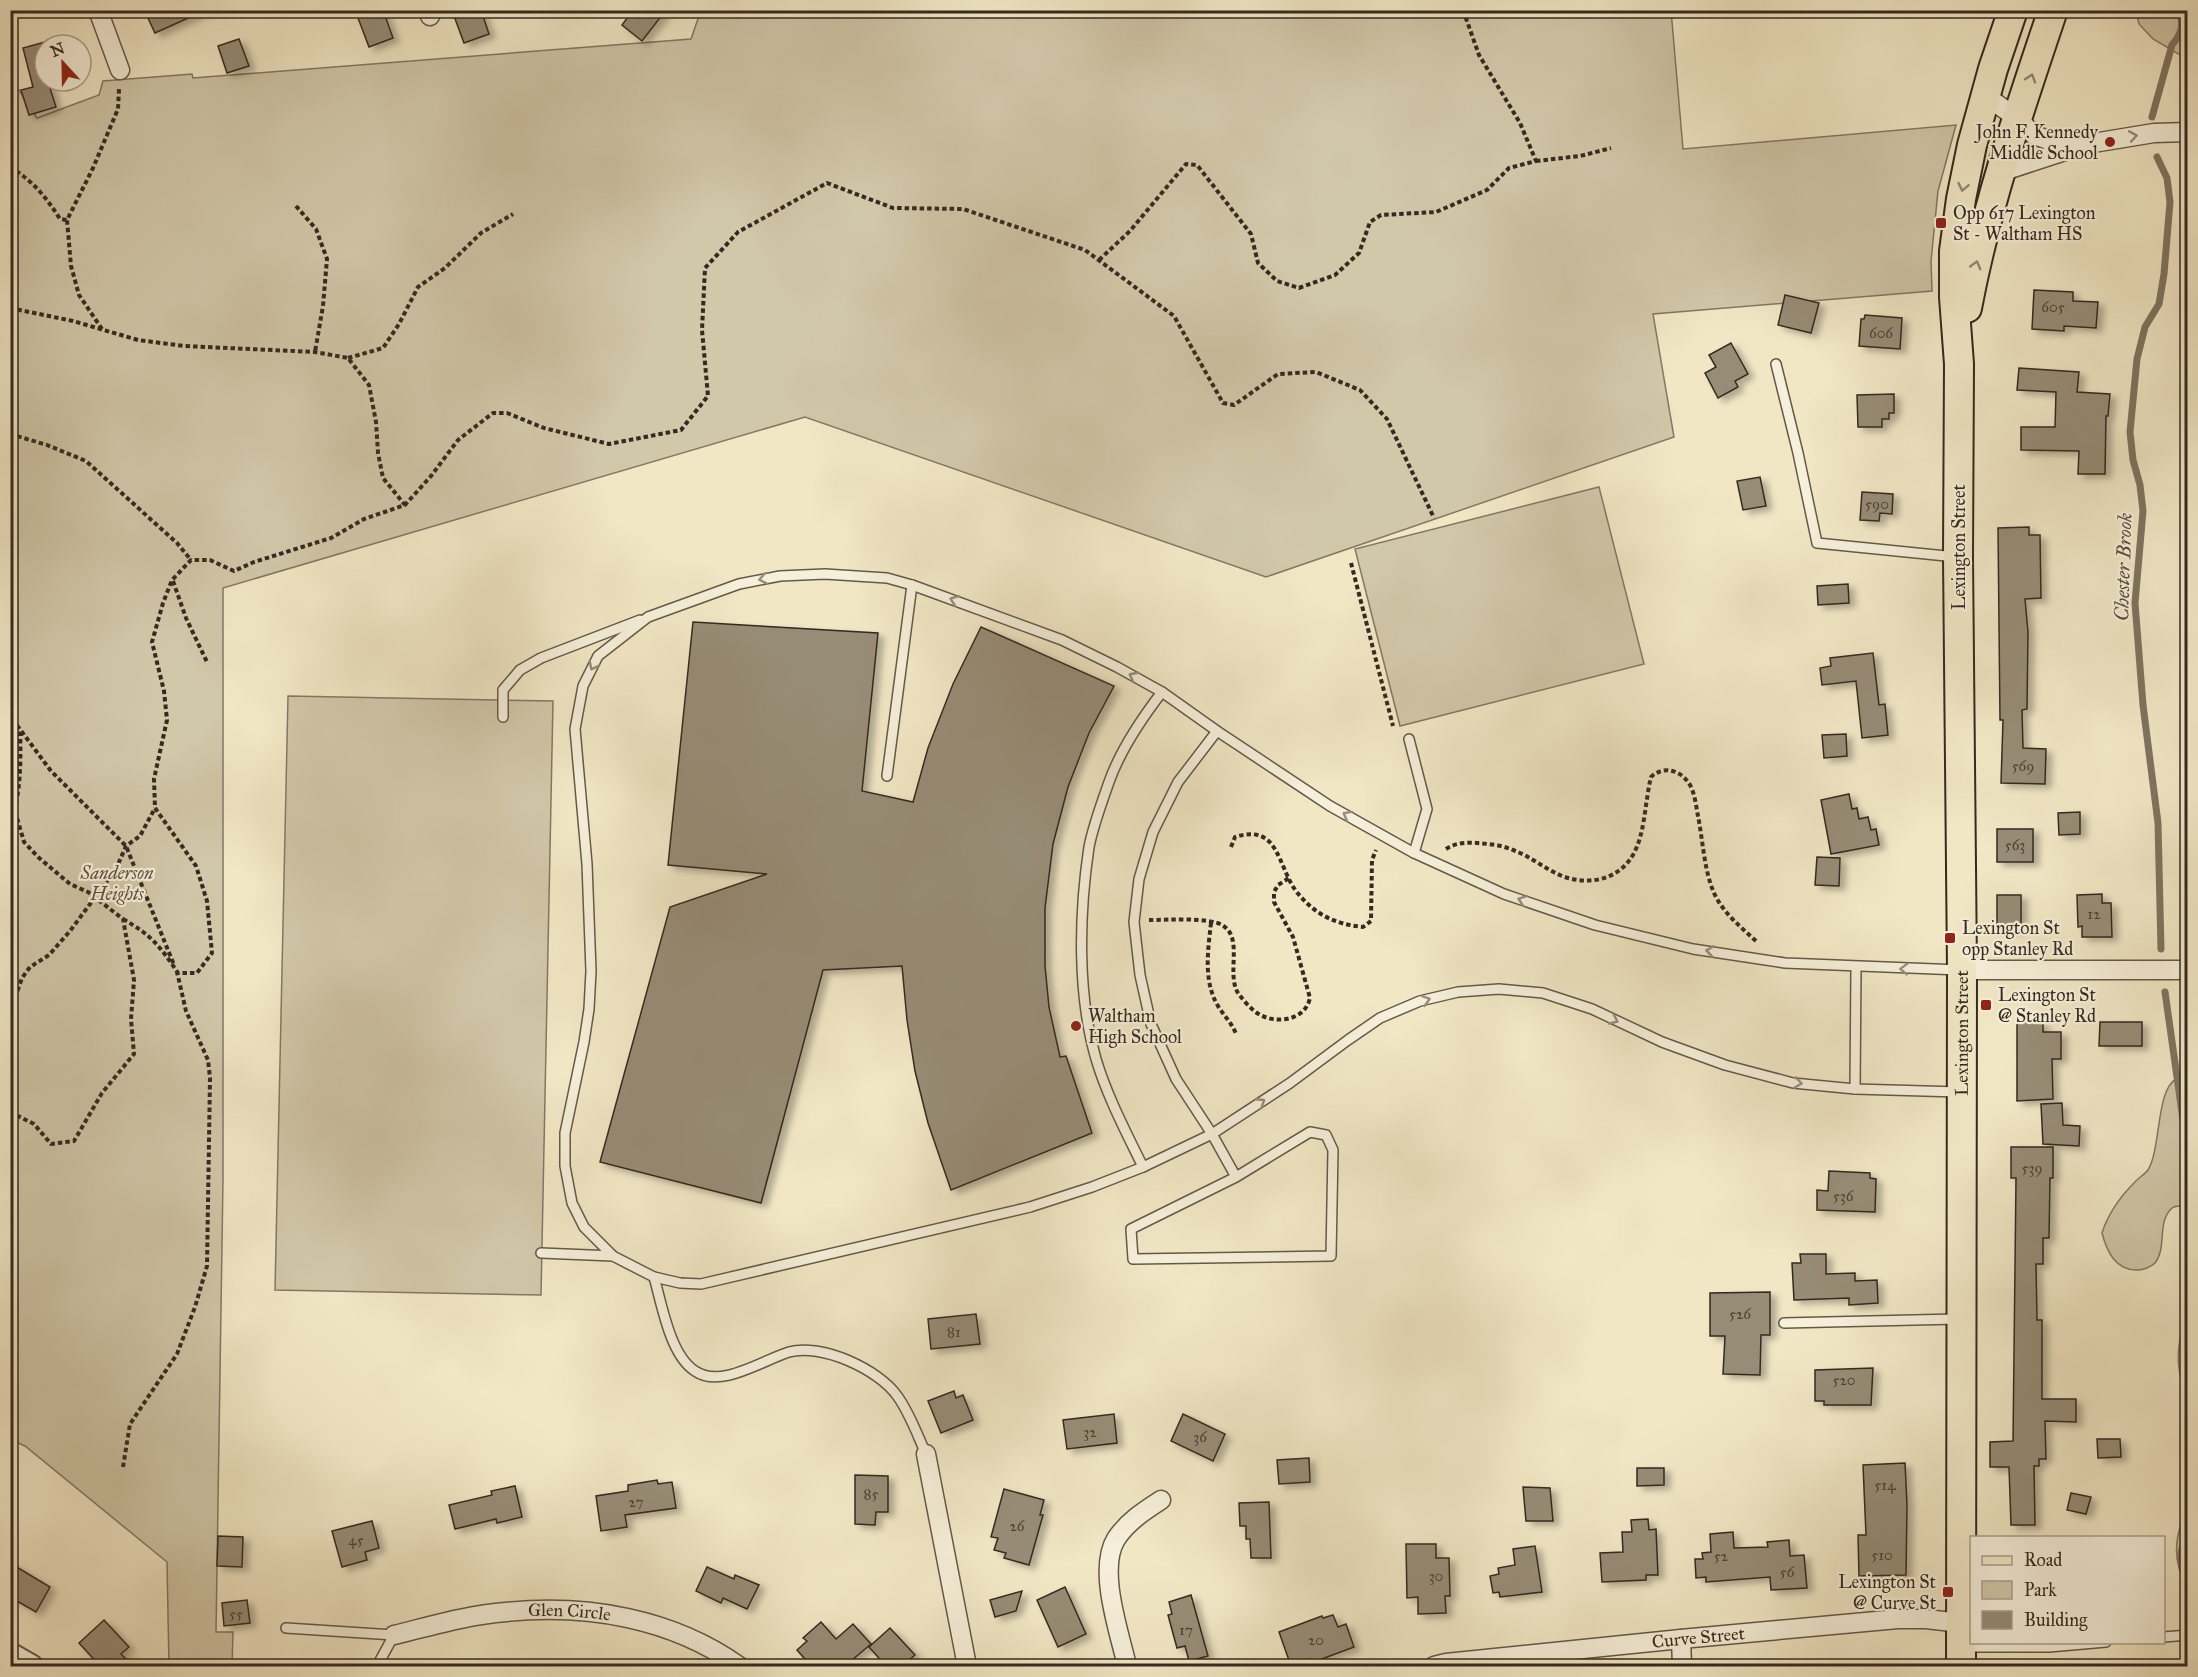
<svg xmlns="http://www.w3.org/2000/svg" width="2198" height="1677" font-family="'IM FELL Great Primer',serif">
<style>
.green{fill:#d1c7a9;stroke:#837864;stroke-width:1.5}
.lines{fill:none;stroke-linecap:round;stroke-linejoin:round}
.stream{stroke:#7f7561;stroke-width:7}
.building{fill:#978c76;stroke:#352a20;stroke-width:1.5;filter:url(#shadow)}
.service-casing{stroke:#645949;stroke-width:12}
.minor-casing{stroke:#645949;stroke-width:21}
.tertiary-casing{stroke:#645949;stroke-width:26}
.primary-casing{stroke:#352a20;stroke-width:32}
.path{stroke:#352a20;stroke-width:4;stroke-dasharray:4.5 3;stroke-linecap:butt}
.service{stroke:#f6efd9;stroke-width:9}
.minor{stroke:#f6efd9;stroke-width:18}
.tertiary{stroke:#f6efd9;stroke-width:22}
.primary{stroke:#f1e7c5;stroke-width:28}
.oneway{stroke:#938872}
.oneway2{stroke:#968c7c}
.poi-dot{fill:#8f2418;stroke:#f6efd9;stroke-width:2}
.labels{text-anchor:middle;stroke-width:4.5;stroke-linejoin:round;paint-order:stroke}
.number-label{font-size:15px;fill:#4e4236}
.poi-label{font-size:18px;fill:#352a20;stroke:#f6efd9;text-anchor:start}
.street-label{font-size:18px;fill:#352a20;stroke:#f6efd9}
.park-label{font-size:18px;font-style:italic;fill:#5c5142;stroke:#f6efd9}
.water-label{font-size:20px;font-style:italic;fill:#5a5041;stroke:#f6efd9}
</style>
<defs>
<filter id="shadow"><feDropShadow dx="6" dy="4" stdDeviation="3" flood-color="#0004"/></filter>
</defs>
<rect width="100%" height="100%" fill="#f1e7c5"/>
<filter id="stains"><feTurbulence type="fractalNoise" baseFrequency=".00333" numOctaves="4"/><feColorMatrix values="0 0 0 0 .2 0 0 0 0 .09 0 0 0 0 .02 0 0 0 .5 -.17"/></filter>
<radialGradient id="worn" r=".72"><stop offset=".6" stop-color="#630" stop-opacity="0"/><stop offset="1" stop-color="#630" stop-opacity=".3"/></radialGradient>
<g class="green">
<path d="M701 10H1671L1683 149 1956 125 1938 191 1931 261 1932 291 1653 314 1674 437 1266 577 805 417 223 588V1179L216 1632H233L232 1666H169L167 1562 25 1446 11 1440 10 90H19L37 118 99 95 103 81 192 74 193 78 691 39Z"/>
<path d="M2136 11H2187V59L2153 39 2139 24Z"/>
<path d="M1599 487 1644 664 1400 726 1355 549Z"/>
<path d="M288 696 553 701 541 1295 275 1290Z"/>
<path d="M2176 1079 2182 1080 2187 1097V1210L2184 1206C2180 1206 2174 1205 2171 1209 2157 1223 2167 1248 2155 1263 2151 1267 2143 1270 2138 1270 2116 1271 2107 1252 2102 1233 2108 1214 2120 1197 2134 1183 2138 1178 2144 1175 2148 1170 2161 1149 2156 1090 2176 1079Z"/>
<path d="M2187 1312V1392C2172 1367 2179 1338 2187 1312Z"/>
<path d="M2187 1509V1590C2173 1560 2173 1539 2187 1509Z"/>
</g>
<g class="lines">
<g class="stream">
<path d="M2152 117 2172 45C2182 33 2184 25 2179 10"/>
<path d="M2157 157 2167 178 2170 202 2164 274 2159 304 2145 327 2137 359 2130 432 2133 460 2140 485 2143 511 2135 603 2143 705 2158 823 2161 949"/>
<path d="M2165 992 2188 1155"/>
<path d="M2188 1535C2180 1548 2177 1564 2188 1576"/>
</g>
</g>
<g class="building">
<path d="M164 10H206L155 33 148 18Z"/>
<path d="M355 10H383L393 38 369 47Z"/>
<path d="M471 10H481L489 34 464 43 454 16Z"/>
<path d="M633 10H666L642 41 622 25Z"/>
<path d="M239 39 249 66 227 73 218 46Z"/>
<path d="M45 42V83L48 82 56 107 29 115 21 90 33 87 23 48Z"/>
<path d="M2034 290 2073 292V301L2098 302 2096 328 2064 326V331L2032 329Z"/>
<path d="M1785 295 1819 303 1811 333 1778 325Z"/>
<path d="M1865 315 1902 318 1900 349 1859 346 1861 319H1864Z"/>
<path d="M1731 343 1748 374 1735 381 1738 387 1718 398 1705 373 1716 367 1709 355Z"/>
<path d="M2019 368 2079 372 2077 392 2110 394 2108 416H2106L2105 474H2078L2079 451 2021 450V427H2055L2056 392 2017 390Z"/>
<path d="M1894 394V413H1889V419H1882V427H1858L1857 395Z"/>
<path d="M1760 477 1766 506 1743 510 1737 481Z"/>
<path d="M1862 492 1893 494 1892 514 1880 513 1879 521 1860 520Z"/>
<path d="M2029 527V535H2040L2041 598 2025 599 2028 632 2027 709 2022 710 2023 748 2046 749 2045 784 2001 783 2003 720H2000L1998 528Z"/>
<path d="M1848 584 1849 603 1818 605 1817 586Z"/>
<path d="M693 622 878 633 862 791 913 802 928 748 953 684 981 627 1114 686 1089 733 1068 787 1053 844 1045 908V966L1049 1007 1060 1057 1066 1056 1092 1133 951 1190 928 1123 915 1071 907 1020 902 966 823 970 761 1203 600 1162 670 907 767 874 668 865Z"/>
<path d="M1873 653 1879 705 1885 704 1888 735 1862 738 1856 681 1822 685 1820 668 1831 666 1830 658Z"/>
<path d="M1846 734 1847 756 1824 758 1822 735Z"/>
<path d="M1849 794 1852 809 1857 808 1859 819 1868 817 1871 830 1876 829 1879 845 1831 854 1821 800Z"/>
<path d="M2080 812V834L2059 835 2058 813Z"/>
<rect x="1997" y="829" width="36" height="33"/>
<path d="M1817 857 1840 858 1839 886 1815 885Z"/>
<path d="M2102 894V903H2111L2112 937H2082V926L2078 927 2077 895Z"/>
<rect x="1997" y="895" width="24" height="34"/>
<path d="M2017 1022H2043V1032H2061V1059H2052L2053 1099 2017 1101Z"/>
<path d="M2100 1022H2142V1046H2099Z"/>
<path d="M2062 1103 2063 1125 2080 1126 2079 1146 2043 1144 2041 1104Z"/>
<path d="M2011 1147H2053V1178H2050L2049 1238H2043V1264H2036L2037 1320H2042V1399H2076V1422L2045 1421 2046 1459H2039V1466H2034L2035 1525H2011L2009 1467H1990V1442L2013 1441 2016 1178H2011Z"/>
<path d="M1829 1171 1870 1173V1178L1876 1179 1875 1212 1817 1210V1190L1828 1191Z"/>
<path d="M1800 1254H1826V1274L1855 1273V1281L1877 1280 1878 1303 1849 1305V1298L1794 1300 1792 1263H1801Z"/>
<path d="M1770 1292V1335H1761L1760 1375 1723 1374 1725 1336H1710V1293Z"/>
<path d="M976 1314 980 1344 931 1349 928 1319Z"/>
<path d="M1873 1368 1871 1405H1824V1401H1815V1370Z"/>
<path d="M954 1391 956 1398 963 1395 973 1420 941 1433 928 1401Z"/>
<path d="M1114 1414 1117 1443 1067 1449 1063 1420Z"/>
<path d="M1183 1414 1225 1434 1213 1461 1171 1441Z"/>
<path d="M2097 1439H2120L2121 1457 2098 1458Z"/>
<path d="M1309 1458 1310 1482 1279 1484 1277 1460Z"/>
<path d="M1905 1463 1907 1505 1906 1575 1859 1576 1858 1535H1866L1863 1465Z"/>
<path d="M1637 1468H1664V1485L1637 1486Z"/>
<path d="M855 1475 888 1476V1512H876L875 1525 855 1524Z"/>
<path d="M657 1480 658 1484 672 1482 676 1508 625 1515 627 1527 601 1531 596 1496 628 1491V1485Z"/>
<path d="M515 1486 522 1517 497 1523 496 1519 455 1529 449 1505 492 1495 491 1491Z"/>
<path d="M1523 1487 1550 1488 1553 1521H1526Z"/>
<path d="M1004 1489 1044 1500 1040 1515H1043L1029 1565 1004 1558 1006 1553 994 1550 998 1538 991 1537Z"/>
<path d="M2071 1493 2091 1497 2086 1514 2067 1510Z"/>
<path d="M1269 1502 1271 1558H1251L1250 1539H1246V1526H1240L1239 1503Z"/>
<path d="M1648 1519 1649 1530 1656 1529 1658 1575H1646V1580L1602 1582 1600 1553 1623 1552 1622 1532H1632L1631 1520Z"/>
<path d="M372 1521 379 1548 365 1552 367 1560 342 1567 332 1531Z"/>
<path d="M1733 1532 1734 1548 1768 1547 1767 1542 1789 1540 1790 1556 1804 1555 1807 1588 1771 1590 1770 1577 1706 1582V1577L1696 1578 1695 1559H1703L1702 1553 1711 1552 1710 1534Z"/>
<path d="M218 1536 243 1537 242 1567 217 1566Z"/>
<path d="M1406 1544H1436V1558H1449L1450 1596H1445L1446 1613 1418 1614V1597L1407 1598Z"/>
<path d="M1535 1546 1542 1592 1500 1597 1499 1592 1493 1593 1490 1576 1499 1574 1498 1568 1515 1565 1513 1549Z"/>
<path d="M10 1563 50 1587 36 1612 10 1597Z"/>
<path d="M707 1567 734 1579 735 1575 759 1585 747 1609 723 1598 721 1603 696 1591Z"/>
<path d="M1065 1587 1086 1634 1058 1647 1037 1600Z"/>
<path d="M1022 1591 1016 1611 995 1617 990 1600Z"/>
<path d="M1191 1595 1208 1656 1189 1661 1185 1646 1177 1648 1168 1615 1172 1614 1169 1602Z"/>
<path d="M247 1600 250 1623 224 1626 222 1603Z"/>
<path d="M1333 1615 1338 1627 1346 1624 1354 1647 1311 1663 1310 1659 1291 1666 1279 1632 1322 1616 1323 1618Z"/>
<path d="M104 1620 129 1647 121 1654 133 1666H100L79 1643Z"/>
<path d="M821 1622 836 1639 853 1624 871 1644 845 1666H811L797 1650 807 1641 803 1638Z"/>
<path d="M890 1628 915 1655 902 1666H886L869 1647Z"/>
</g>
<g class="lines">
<g class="service-casing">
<g id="service">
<path d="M1776 364 1798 453 1817 543 1956 557"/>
<path d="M503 717V690L520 670 541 658 640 620"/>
<path d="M1217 731 1178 782 1153 832 1139 879 1134 922 1140 975 1151 1024 1176 1079 1212 1134 1236 1177 1131 1229 1133 1259 1331 1256 1333 1150 1326 1135 1310 1132 1236 1177"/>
<path d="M1409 739 1427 809 1414 853"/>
<path d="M887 776 912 585"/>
<path d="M1855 1089 1856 968"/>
<path d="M1959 1092 1855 1089 1793 1083 1725 1065 1662 1042 1592 1009 1543 993 1499 989 1458 992 1420 1001 1380 1018 1348 1040 1290 1083 1212 1134 1143 1167 1092 1187 1030 1207 701 1284 680 1283 654 1277 613 1256 584 1227 572 1203 565 1166V1133L584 1042 589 1009 591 971 587 864 575 729 583 686 598 656 648 617 739 584 780 576 825 574 887 578 912 585 1062 640 1117 667 1162 692 1217 731 1330 806 1414 853 1504 894 1595 925 1693 949 1785 963 1960 970"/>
<path d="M1143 1167C1126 1132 1107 1096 1096 1059 1077 994 1079 914 1089 847 1093 826 1102 802 1109 782 1120 751 1142 718 1162 692"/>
<path d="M541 1253 613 1256"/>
<path d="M654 1277C662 1305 670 1355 695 1371 721 1389 763 1360 789 1352 821 1343 879 1369 898 1397 910 1414 917 1434 926 1454"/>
<path d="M1784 1323 1957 1319"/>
<path d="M286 1628 394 1635 377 1666"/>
<path d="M2164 1637 2188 1635"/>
<path d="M1964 1647H2049L2106 1642"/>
</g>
</g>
<g class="minor-casing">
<g id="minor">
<path d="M98 10 120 70"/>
<path d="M428 10 430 16"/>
<path d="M1986 96 2018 119 2034 135 2057 143 2087 144 2154 133 2188 132"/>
<path d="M2001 172 2074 148"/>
<path d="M1962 970H2188"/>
<path d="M926 1454 967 1666"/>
<path id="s1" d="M394 1635C431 1626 468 1615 506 1612 587 1604 671 1618 739 1666"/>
<path d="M1681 1639 1682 1666"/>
<path d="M1127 1666C1120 1634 1097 1570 1116 1539 1127 1522 1144 1511 1161 1500"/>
<path id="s2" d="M1434 1666 1446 1663 1681 1639 1898 1619H1926L1961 1623"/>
</g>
</g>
<g class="tertiary-casing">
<path id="tertiary" d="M10 1654 31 1666"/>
</g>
<g class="primary-casing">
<g id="primary">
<path d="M1967 308C1986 207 2020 108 2053 10"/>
<path id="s3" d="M1961 1666 1962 970 1958 557 1959 364 1954 297V251L1961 199 1972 145 1993 69 2013 10"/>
</g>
</g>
<g class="path">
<path d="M1536 161 1580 156 1611 148"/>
<path d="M10 167C33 181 46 197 60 219L67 220"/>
<path d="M296 206 316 229 327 259 323 306 315 352"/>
<path d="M1099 260 1130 231 1186 164 1197 165 1251 234 1258 263 1277 281 1299 288 1335 275 1359 253 1370 222 1381 215 1436 212 1487 190 1509 168 1536 161 1520 123 1479 55 1463 10"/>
<path d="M10 308 73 321 138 340 184 346 315 352 348 358 369 385 376 422 378 453 383 478 405 505"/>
<path d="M102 329 79 295 71 266 67 220 93 168 118 109 119 89"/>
<path d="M348 358 383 348 399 324 418 287 445 268 481 233 513 214"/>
<path d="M10 434 47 445 86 461 177 543 191 560"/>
<path d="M1351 563 1393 726"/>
<path d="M173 581 186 618 207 662"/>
<path d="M10 712 16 724 51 771 126 846 174 965"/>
<path d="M10 825C21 795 21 761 20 729"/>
<path d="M1231 847 1235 837C1279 823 1277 865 1296 891 1314 914 1334 924 1363 927L1371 921 1372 860 1376 850"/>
<path d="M1446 849C1455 843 1466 842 1477 843 1489 844 1502 845 1513 850 1530 856 1545 869 1562 876 1589 886 1620 880 1634 853 1645 833 1645 801 1651 777 1664 765 1681 770 1690 785 1695 794 1696 806 1698 816 1703 841 1704 870 1714 893 1723 913 1741 927 1757 942"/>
<path d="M123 919C151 935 160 946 178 973H197L212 953 207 901 196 866 155 808 154 779 167 720 164 691 152 642 163 603 172 580 191 560H210L234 571 254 562 331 538 364 519 405 505 431 476 458 440 493 413H507L544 428 609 444 681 430 708 396 702 330 705 268 738 232 827 183 893 208 963 209 1085 250 1174 316 1223 403 1234 405 1278 374 1316 372 1360 390 1387 419 1434 518"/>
<path d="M1149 920C1167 920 1208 917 1222 925 1244 937 1226 974 1238 993 1243 1000 1250 1008 1257 1013 1275 1025 1305 1021 1310 998L1293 937 1274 902V892L1278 885 1289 878"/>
<path d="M1211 923C1208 950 1203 981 1218 1006 1224 1016 1232 1023 1236 1034"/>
<path d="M10 1012 22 978 30 967 49 955 70 931 116 869 126 846 140 836 155 808"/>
<path d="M10 1112 34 1124 51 1144 74 1141 102 1093 134 1054 131 1019 134 980 123 919 88 892 70 884 38 857 24 842 15 811"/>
<path d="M123 1467 130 1424 177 1354 195 1307 207 1266 210 1078 208 1060 186 1011 177 972"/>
</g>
<use href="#service" class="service"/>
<use href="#minor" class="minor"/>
<use href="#tertiary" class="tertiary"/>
<use href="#primary" class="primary"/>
</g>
<defs><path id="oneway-chevron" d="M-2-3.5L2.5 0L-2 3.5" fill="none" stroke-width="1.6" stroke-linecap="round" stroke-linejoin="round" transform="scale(1.5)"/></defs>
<g class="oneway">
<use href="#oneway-chevron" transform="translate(2031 78) rotate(-72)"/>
<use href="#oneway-chevron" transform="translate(1963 187) rotate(102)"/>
<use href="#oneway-chevron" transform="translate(1976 265) rotate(-75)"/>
</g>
<g class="oneway2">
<use href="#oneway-chevron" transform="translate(2133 136) rotate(-10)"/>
<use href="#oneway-chevron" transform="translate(763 579) rotate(169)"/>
<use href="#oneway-chevron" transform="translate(954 600) rotate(-160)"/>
<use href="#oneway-chevron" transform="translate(593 666) rotate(117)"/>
<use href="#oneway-chevron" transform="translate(1133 676) rotate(-152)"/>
<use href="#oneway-chevron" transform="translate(1347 815) rotate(-151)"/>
<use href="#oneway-chevron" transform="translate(1522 900) rotate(-161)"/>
<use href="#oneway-chevron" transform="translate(1710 951) rotate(-171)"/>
<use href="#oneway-chevron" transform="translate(1904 969) rotate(-178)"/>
<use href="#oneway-chevron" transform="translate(1426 1000) rotate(-16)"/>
<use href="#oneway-chevron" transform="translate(1614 1020) rotate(25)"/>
<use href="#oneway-chevron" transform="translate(1798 1083) rotate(8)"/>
<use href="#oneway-chevron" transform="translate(1261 1102) rotate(-33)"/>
</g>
<g class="poi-dot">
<circle cx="2110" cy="142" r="6"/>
<rect x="1935" y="217" width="12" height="12" rx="3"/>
<rect x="1944" y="932" width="12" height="12" rx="3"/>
<rect x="1980" y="999" width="12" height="12" rx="3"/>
<circle cx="1076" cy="1026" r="6"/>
<rect x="1942" y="1586" width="12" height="12" rx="3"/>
</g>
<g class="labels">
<g class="number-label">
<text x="2053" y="312">605</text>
<text x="1881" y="338">606</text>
<text x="1877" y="509">590</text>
<text x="2023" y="771">569</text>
<text x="2015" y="850">563</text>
<text x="2094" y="919">12</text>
<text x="2032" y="1173">539</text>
<text x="1843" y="1201">536</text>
<text x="1740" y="1319">526</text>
<text x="954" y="1337">81</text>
<text x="1844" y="1385">520</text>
<text x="1090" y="1437">32</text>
<text x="1200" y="1442">36</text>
<text x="1885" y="1490">514</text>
<text x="871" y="1499">85</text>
<text x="636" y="1507">27</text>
<text x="1017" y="1531">26</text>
<text x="356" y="1545">45</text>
<text x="1882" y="1560">510</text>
<text x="1721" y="1561">52</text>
<text x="1787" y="1577">56</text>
<text x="1436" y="1581">30</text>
<text x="236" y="1619">55</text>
<text x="1186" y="1635">17</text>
<text x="1316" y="1645">20</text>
</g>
<g class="poi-label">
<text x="2098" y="138" text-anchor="end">John F. Kennedy<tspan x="2098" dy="21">Middle School</tspan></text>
<text x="1953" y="219">Opp 617 Lexington<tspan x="1953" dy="21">St - Waltham HS</tspan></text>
<text x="1962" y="934">Lexington St<tspan x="1962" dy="21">opp Stanley Rd</tspan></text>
<text x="1998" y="1001">Lexington St<tspan x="1998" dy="21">@ Stanley Rd</tspan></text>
<text x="1088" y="1022">Waltham<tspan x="1088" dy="21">High School</tspan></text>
<text x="1936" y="1588" text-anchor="end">Lexington St<tspan x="1936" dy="21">@ Curve St</tspan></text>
</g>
<g class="street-label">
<text transform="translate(1959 547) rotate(-90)" y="6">Lexington Street</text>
<text dy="6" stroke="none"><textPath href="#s3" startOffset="633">Lexington Street</textPath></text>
<text dy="6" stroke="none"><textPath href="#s1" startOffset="178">Glen Circle</textPath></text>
<text dy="6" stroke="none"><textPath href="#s2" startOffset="266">Curve Street</textPath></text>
</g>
<g class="park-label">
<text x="117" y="879">Sanderson<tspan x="117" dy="21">Heights</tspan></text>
</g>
<g class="water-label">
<text transform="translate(2123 567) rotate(-88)" y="7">Chester Brook</text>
</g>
</g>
<rect width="2198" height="1677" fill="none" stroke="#f1e7c5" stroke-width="36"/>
<rect x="12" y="12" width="2174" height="1653" fill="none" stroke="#352a20" stroke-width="3"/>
<rect x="18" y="18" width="2162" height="1641" fill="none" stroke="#352a20" stroke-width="1.5"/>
<rect x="1970" y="1536" width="195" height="108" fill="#f6efd9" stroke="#a9a08f" stroke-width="1.5"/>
<rect x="1982" y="1556" width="30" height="9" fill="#f1e7c5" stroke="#a9a08f" stroke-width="1.5"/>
<text x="2024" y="1566" font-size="18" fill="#352a20">Road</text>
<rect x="1982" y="1581" width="30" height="18" fill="#d1c7a9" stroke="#a9a08f" stroke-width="1.5"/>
<text x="2024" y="1596" font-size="18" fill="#352a20">Park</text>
<rect x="1982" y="1611" width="30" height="18" fill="#978c76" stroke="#a9a08f" stroke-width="1.5"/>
<text x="2024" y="1626" font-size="18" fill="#352a20">Building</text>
<g transform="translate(63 63) rotate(338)"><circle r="28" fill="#f6efd9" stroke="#a9a08f" stroke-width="1.5"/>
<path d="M0-4.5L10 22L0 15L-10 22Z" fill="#8f2418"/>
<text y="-9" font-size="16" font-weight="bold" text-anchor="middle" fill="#352a20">N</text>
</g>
<rect width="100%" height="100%" filter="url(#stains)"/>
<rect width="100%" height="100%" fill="url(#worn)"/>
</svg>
